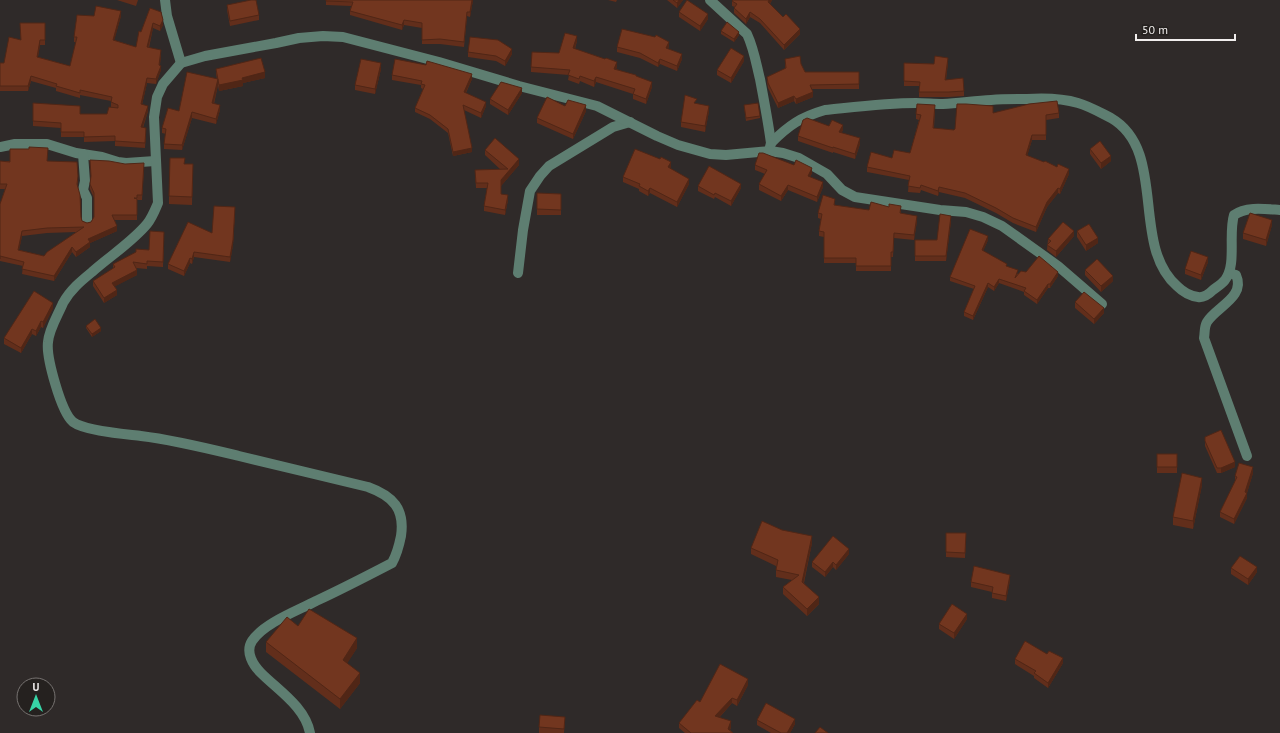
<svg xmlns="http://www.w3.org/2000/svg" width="1280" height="733" font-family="'PT Sans',sans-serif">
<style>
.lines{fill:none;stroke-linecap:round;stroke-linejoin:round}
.minor{stroke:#5e7e71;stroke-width:10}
.wall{fill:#622e1b;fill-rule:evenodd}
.shaded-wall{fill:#502616}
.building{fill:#72361f;stroke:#502616;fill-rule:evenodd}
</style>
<rect width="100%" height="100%" fill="#2f2a29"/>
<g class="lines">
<g class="minor">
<path d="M165 0 167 16 181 63"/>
<path d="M710 0 747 34C754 49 756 63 760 79 764 100 768 121 771 143L770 147"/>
<path d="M771 143C789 125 801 117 825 110 855 107 886 103 916 103 925 103 934 104 943 104 959 103 975 101 991 100 1003 99 1015 99 1027 99 1044 98 1061 98 1078 103 1089 106 1101 113 1111 118 1168 151 1130 245 1177 286 1183 292 1189 296 1198 297 1204 298 1209 294 1213 290 1217 287 1222 284 1225 280 1237 265 1228 234 1234 215 1246 206 1266 209 1280 210"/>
<path d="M0 147 15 144H47L76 153 102 157 118 162 126 163 155 161"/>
<path d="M83 154 85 181 83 190 87 198V222"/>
<path d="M518 273 523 230 530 191 540 176 549 166 613 127 630 122"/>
<path d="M1229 273 1236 275C1246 297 1216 307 1207 322 1204 327 1205 333 1204 338L1247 456"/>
<path d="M310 733C305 707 279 691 261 673 253 665 245 652 252 641 264 623 297 611 316 601 342 589 367 576 392 563 397 554 399 546 401 536 405 509 393 496 368 487 325 477 282 466 239 456 206 448 174 440 141 436 125 434 85 431 73 422 61 412 46 357 48 342 49 329 58 315 63 303 70 290 81 281 92 272 110 256 132 242 147 224 152 218 155 210 158 203L154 117 157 97 163 84 181 63 205 56 276 43 299 38 323 36 343 37 439 62 519 86 597 106 657 136 678 145 710 154 726 155 770 151 783 153 799 158 827 174 842 190 855 197 940 210 966 212 983 217 1002 226 1058 266 1102 304"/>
</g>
</g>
<g class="wall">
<path d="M117 0H138L136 6Z"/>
<path d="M326 0H473L470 17 467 16 464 47 440 44H422V28L404 25 402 30 350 15V11L351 6 326 5Z"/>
<path d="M608 0H617L616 2Z"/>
<path d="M667 0H683L677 8Z"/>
<path d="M733 0H772L770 4 800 34 784 50 760 23 750 17 746 24 734 13V8L735 7 732 6V1Z"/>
<path d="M227 5 259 15V20L230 26 227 10Z"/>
<path d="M150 8 163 25 160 31 153 28 149 48 161 55 160 65 161 70 157 81 156 84 147 83 142 105 148 111 143 128 146 133 145 148 115 146V141L84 142V137H61V128L33 126V103L80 114H107L112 108 111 107V101L80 95V98L56 91V88L31 81 28 91H0V63H4L21 40 20 23H45V45H40L38 57 70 66 76 42H74V37L94 16H121L114 40 136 47 141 32Z"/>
<path d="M679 12 708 19 700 31 679 17Z"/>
<path d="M721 31 739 35 734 42 721 34Z"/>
<path d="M577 41 575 49 617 67 616 69 636 76 652 87 646 104 633 99V94L596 82 594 87 580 81 579 84 568 80 569 75 531 72V67L559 53Z"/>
<path d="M669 46 668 49 682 59 677 71 660 64 658 67 640 58 617 52V47Z"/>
<path d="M468 52 512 54 505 66 496 61 468 57Z"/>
<path d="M785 59 801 64 805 72H859V89H812L813 97 796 104 794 101 778 108 768 88 767 82V77L785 69Z"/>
<path d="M744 61 731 83 717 75V70Z"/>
<path d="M904 63 934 64 948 63 946 80 964 91V96L949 97H919V86H904Z"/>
<path d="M216 69 265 78 243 83V86L219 91 218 85 214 104 220 110 216 124 192 118 182 150 164 149V144L166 134 162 133V128L179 111 217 79 216 74Z"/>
<path d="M381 69 375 94 355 90V85Z"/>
<path d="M392 75 472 79 466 93 486 106 481 118 464 110 472 152 453 156 448 133 430 119 415 112V108L423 89 421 88V85L392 80Z"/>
<path d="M522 93 508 115 490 104V99Z"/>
<path d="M697 104 709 111 705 132 681 127V122Z"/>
<path d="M744 105 760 116V118L746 121Z"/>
<path d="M565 106 586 111 573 139 537 123V118Z"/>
<path d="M935 110 934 128 954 130 993 113H1059V118L1046 120V140H1032L1027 156 1069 174 1060 194 1058 193 1047 207 1036 232 1013 223 996 213 965 198 939 192 938 196 921 190 920 193 908 192 909 180 867 172V167L892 158 910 153 919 120 916 119V114Z"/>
<path d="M829 126 843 130 841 133 860 144 855 159 833 152V153L798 141V136Z"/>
<path d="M1090 149 1111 161 1101 169 1090 154Z"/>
<path d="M485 150 519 165 501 186V194L508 200 505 215 484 211V206L487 188H476L475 170H501L485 155Z"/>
<path d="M90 160 144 168 142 200H137V220H115L117 231 90 243V247L76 257 72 252 54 281 22 274 23 266 0 261V204L5 189H0V161H47L78 181 77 186 81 217 82 221 87 223 91 222 94 217V198L90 189V184L91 177ZM76 232 44 256 19 250 22 236 47 233Z"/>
<path d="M193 164 192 205 169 204V196Z"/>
<path d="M755 165 812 173 810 177 823 187 817 202 788 190 781 201 759 190V184L765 174 755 170Z"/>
<path d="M671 167 670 169 689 184 677 207 650 193 648 196 639 191V189L623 182V177Z"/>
<path d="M698 186 741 188 731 206 715 197 714 199 698 191Z"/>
<path d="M537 193 561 194V215H537Z"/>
<path d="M835 204V205L869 210 901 211V213L917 221 914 240 894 238 893 257H891V271H856V263H824V237L819 236V231L821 219 818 218V213Z"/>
<path d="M235 212 233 245 230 262 194 257 192 264 190 263 184 276 168 269V264L212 233Z"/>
<path d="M951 221 946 261H915V240H937Z"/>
<path d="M1272 225 1266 246 1243 239V233Z"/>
<path d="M1077 231 1098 243 1086 251 1077 237Z"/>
<path d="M1074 236 1056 257 1047 250 1048 239Z"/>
<path d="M164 237 163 267 147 266V269L136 268 137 275 115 286 117 295 104 303 93 286V281L113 269V264L149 250Z"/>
<path d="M988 240 983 251 1018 274 1026 272 1058 276 1050 288H1048L1037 304 1024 295V292L999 283 994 291 988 287 973 320 964 316V312L974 289 950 281V277Z"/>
<path d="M1208 262 1201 280 1185 274V269Z"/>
<path d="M1085 270 1113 281 1101 292 1085 275Z"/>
<path d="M1075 302 1104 313 1094 324 1075 308Z"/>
<path d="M53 308 43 328 41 327 36 336 32 334 21 353 4 344V338Z"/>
<path d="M86 326 101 331 92 337 86 328Z"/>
<path d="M1205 437 1235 467 1221 473H1217L1205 446Z"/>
<rect x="1157" y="454" width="20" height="19"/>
<path d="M1253 473 1247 493V498L1234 524 1220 517V512L1235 482V476Z"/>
<path d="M1202 485 1193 529 1173 525V517Z"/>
<path d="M946 533H966L965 558 946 557Z"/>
<path d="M812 543 804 583 819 604 807 616 783 594V587L792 580 776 577V566L751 554V548Z"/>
<path d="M849 554 836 570 833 567 825 577 812 567V562Z"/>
<path d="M1231 568 1257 572 1248 585 1231 574Z"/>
<path d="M1010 580 1006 601 992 598V592L971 587V582Z"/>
<path d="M967 619 954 639 939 629V624Z"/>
<path d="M298 626 357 648 347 663 360 683 340 709 266 652V642Z"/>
<path d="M1015 659 1063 663 1048 688 1034 678V676L1015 664Z"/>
<path d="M748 685 737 706 732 703 719 718 731 727 730 730 733 733H685L679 728V723L700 702Z"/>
<path d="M565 717 564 733H539V727Z"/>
<path d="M757 720 795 724 790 733H771L757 725Z"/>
</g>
<g class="shaded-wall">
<path d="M472 0H473L470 17V12Z"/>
<path d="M679 0H683L677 8V3Z"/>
<path d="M769 0H772L768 7V2Z"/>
<path d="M121 11V16L113 45V40Z"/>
<path d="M750 12V17L746 24V19Z"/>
<path d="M708 14V19L700 31V26Z"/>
<path d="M163 20V25L160 31V26Z"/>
<path d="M404 20V25L402 30V25Z"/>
<path d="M153 23V28L147 52V47Z"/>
<path d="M800 29V34L784 50V45Z"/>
<path d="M739 32V35L734 42V39Z"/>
<path d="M577 36V41L573 53V48Z"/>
<path d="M40 40V45L37 62V57Z"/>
<path d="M669 42V46L666 53V48Z"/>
<path d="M512 49V54L505 66V61Z"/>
<path d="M161 50V55L159 70V65Z"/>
<path d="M682 54V59L677 71V66Z"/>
<path d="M744 56V61L731 83V78Z"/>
<path d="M948 58V63L945 84V80Z"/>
<path d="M660 59V64L658 67V63Z"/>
<path d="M617 62V67L614 74V69Z"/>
<path d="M381 63V69L375 94V89Z"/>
<path d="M161 66V70L156 84V79Z"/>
<path d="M265 72V78L243 83V86L219 91V85L242 78Z"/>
<path d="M472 74V79L464 96V92Z"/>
<path d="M31 76V81L28 91V86Z"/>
<path d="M596 77V82L594 87V81Z"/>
<path d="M147 78V83L141 109V104Z"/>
<path d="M218 79V85L212 109V103Z"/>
<path d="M652 82V87L646 104V99Z"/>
<path d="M522 88V93L508 115V110Z"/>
<path d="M813 92V97L796 104V99Z"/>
<path d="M794 96V101L778 108V103Z"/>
<path d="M486 102V106L481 118V113Z"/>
<path d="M220 105V110L216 124V119Z"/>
<path d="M586 105V111L573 139V134Z"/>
<path d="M148 106V111L141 132V127Z"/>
<path d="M709 106V111L705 132V126Z"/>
<path d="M192 112V118L182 150V145Z"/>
<path d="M843 125V130L839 138V132Z"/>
<path d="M1032 135V140L1026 160V155Z"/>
<path d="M860 138V144L855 159V154Z"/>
<path d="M472 148V152L453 156V152Z"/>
<path d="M1111 156V161L1101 169V163Z"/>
<path d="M519 159V165L501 186V180Z"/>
<path d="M671 162V167L668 173V167Z"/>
<path d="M812 168V173L808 181V176Z"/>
<path d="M1069 169V174L1060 194V189Z"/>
<path d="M689 179V184L677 207V202Z"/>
<path d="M823 182V187L817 202V197Z"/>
<path d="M741 184V188L731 206V201Z"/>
<path d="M788 185V190L781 201V196Z"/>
<path d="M939 187V192L938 196V191Z"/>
<path d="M650 188V193L648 196V191Z"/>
<path d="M1058 188V193L1047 207 1036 232V227L1047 202Z"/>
<path d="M508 195V200L505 215V210Z"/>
<path d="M235 207 233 245 230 262V257Z"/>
<path d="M917 216V221L914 240V235Z"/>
<path d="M951 216V221L946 261V256Z"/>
<path d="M1272 220V225L1266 246V240Z"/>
<path d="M117 226V231L90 243V247L76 257V252L88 239Z"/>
<path d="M22 231V236L18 255V250Z"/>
<path d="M1074 231V236L1056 257V251Z"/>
<path d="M988 236V240L982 254V250Z"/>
<path d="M1098 238V243L1086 251V245Z"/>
<path d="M72 247V252L54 281V276Z"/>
<path d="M194 252V257L192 264V259Z"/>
<path d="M1208 257V262L1201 280V275Z"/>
<path d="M190 258V263L184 276V271Z"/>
<path d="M137 270V275L112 288V283Z"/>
<path d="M1058 272V276L1050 288V284Z"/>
<path d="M1113 276V281L1101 292V286Z"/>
<path d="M999 279V283L994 291V287Z"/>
<path d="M988 283V287L973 320V316Z"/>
<path d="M1048 284V288L1037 304V300Z"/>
<path d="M117 290V295L104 303V298Z"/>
<path d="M53 303V308L43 328V322Z"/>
<path d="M1104 308V313L1094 324V319Z"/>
<path d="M41 321V327L36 336V331Z"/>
<path d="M101 328V331L92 337V334Z"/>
<path d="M32 329V334L21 353V348Z"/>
<path d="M1235 462V467L1221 473V468Z"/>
<path d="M1253 467V473L1247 493V498L1234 524V519L1245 492Z"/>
<path d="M1202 478V485L1193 529V521Z"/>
<path d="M812 536V543L802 589V582Z"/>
<path d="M849 549V554L836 570V565Z"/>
<path d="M833 562V567L825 577V572Z"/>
<path d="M1257 567V572L1248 585V579Z"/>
<path d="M1010 575V580L1006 601V596Z"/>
<path d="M819 597V604L807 616V609Z"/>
<path d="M967 614V619L954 639V633Z"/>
<path d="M357 638V648L343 670V660Z"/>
<path d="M1063 658V663L1048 688V683Z"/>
<path d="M360 673V683L340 709V699Z"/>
<path d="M748 679V685L737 706V700Z"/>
<path d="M732 698V703L715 722V716Z"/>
<path d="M795 719V724L790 733H787Z"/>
<path d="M731 721V727L729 733 728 729Z"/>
</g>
<g class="building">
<path d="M251 0H256L259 15 230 21 227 5Z"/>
<path d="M326 0H472L470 12H467L464 42 440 39 422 40V23L404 20 402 25 350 11 353 2 326 1Z"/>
<path d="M673 0H679L677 3Z"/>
<path d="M687 0 708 14 700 26 679 12Z"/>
<path d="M733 0H769L768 2 783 17 786 14 800 29 784 45 760 19 750 12 746 19 734 8 737 4 732 1Z"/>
<path d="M96 6 121 11 113 40 136 47 139 31 141 32 150 8 161 12 163 20 160 26 153 23 147 47 161 50 159 65 161 66 157 76 156 79 147 78 141 104 148 106 141 127 146 128 145 143 115 141V136L84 137V132H61V123L33 121V103L80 106V114H107L109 107 118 108V105L111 102 112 97 80 90V93L56 86 57 84 31 76 28 86H0V63H4L9 37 21 40 20 23H45V40H40L37 57 70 66 77 37H74L77 15 94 16Z"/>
<path d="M727 22 739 32 734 39 721 31Z"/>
<path d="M622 29 655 37 656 35 669 42 666 48 682 54 677 66 660 59 658 63 640 53 617 47Z"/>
<path d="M565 33 577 36 573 48 605 59 606 58 617 62 614 69 636 75V76L652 82 646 99 633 94 635 89 596 77 594 81 580 76 579 79 568 75 570 70 531 67 532 52 559 53Z"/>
<path d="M470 37 498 40 512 49 505 61 496 56 468 52Z"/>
<path d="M731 48 744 56 731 78 717 70Z"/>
<path d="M800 56 801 64 805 72H859V84L810 85 813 92 796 99 794 96 778 103 768 83 767 77 786 68 785 59Z"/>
<path d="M935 56 948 58 945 80 963 78 964 91 949 92H919L920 82 904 81V63L934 64Z"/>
<path d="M261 58 265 72 242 78 243 80 219 85 216 69Z"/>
<path d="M361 59 381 63 375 89 355 85Z"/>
<path d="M395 59 426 65 427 61 472 74 464 92 486 102 481 113 463 105 472 148 453 152 448 129 430 115 415 108 425 85 421 84 422 81 392 75Z"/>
<path d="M187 72 218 79 212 103 220 105 216 119 192 112 182 145 164 144 166 129 162 128 168 108 179 111Z"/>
<path d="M501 82 522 88 508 110 490 99Z"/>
<path d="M685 95 697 99 694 103 709 106 705 126 681 122Z"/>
<path d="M547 97 565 106 568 100 586 105 573 134 537 118Z"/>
<path d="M1057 101 1059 113 1046 115V135H1032L1026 155 1044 162 1045 161 1057 167 1058 164 1069 169 1060 189 1058 188 1047 202 1036 227 1013 218 996 208 965 193 939 187 938 191 921 185 920 188 908 186 910 176 867 167 871 152 892 158 894 150 910 153 921 115 916 114 917 104 935 105 933 128 954 130 955 129 957 104H966L993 106V113L1029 104Z"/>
<path d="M758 103 760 116 746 118 744 105Z"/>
<path d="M807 118 829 126 832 120 843 125 839 132 860 138 855 154 833 147V148L798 136 803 120Z"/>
<path d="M495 138 519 159 501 180V194L508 195 505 210 484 206 488 183H476L475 170 508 169 485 150Z"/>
<path d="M1100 141 1111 156 1101 163 1090 149Z"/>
<path d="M29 147 48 148 47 161 77 162 78 176 77 184 80 195 81 217 82 221 87 223 91 222 94 217V193L90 184 91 176 90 160 109 161 125 164 144 163 142 195H137V198H134L137 199V215H112L117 226 88 239 90 242 76 252 72 247 54 276 22 269 24 262 0 256V259V204L7 184H0V161L10 162V149H29ZM84 227 47 252 44 256 18 250 22 231 47 228Z"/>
<path d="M635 149 660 159 661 157 671 162 668 167 689 179 677 202 650 188 648 191 639 186 640 184 623 177Z"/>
<path d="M759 153H763L794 165 796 160 812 168 808 176 823 182 817 197 788 185 781 196 759 184 767 170 755 165Z"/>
<path d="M170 158H185L184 164H193L192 197 169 196Z"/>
<path d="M709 166 741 184 731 201 715 193 714 195 698 186Z"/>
<path d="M537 193 561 194V210L537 209Z"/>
<path d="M823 195 835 199 834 205 869 210 871 202 889 207V204L901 206 900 213 917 216 914 235 894 233 893 252H891V266H856V258H824V232L819 231 822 214 818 213Z"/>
<path d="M214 206 235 207 233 240 230 257 194 252 192 259 190 258 184 271 168 264 188 222 212 233Z"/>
<path d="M1250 213 1272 220 1266 240 1243 233Z"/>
<path d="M940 214 951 216 946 256H915V240H937Z"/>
<path d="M1063 222 1074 231 1056 251 1047 245 1051 241 1048 239Z"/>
<path d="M1089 224 1098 238 1086 245 1077 231Z"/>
<path d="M970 229 988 236 982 250 1007 264 1006 266 1018 270 1015 278 1021 271 1026 272 1039 256 1058 272 1050 284H1048L1037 300 1024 291 1026 288 999 279 994 287 988 283 973 316 964 312 975 286 950 277Z"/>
<path d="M150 231 164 232 163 262 147 261V264L133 262 137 270 112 283 117 290 104 298 93 281 115 267 113 264 136 252V249L149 250Z"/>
<path d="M1191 251 1208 257 1201 275 1185 269Z"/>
<path d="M1097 259 1113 276 1101 286 1085 270Z"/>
<path d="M34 291 53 303 43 322 41 321 36 331 32 329 21 348 4 338Z"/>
<path d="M1084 292 1104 308 1094 319 1075 302Z"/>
<path d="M95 319 101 328 92 334 86 326Z"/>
<path d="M1221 430 1235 462 1221 468H1217L1205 441V437Z"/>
<rect x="1157" y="454" width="20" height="13"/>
<path d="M1239 463 1253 467 1245 492 1247 493 1234 519 1220 512 1237 477 1235 476Z"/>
<path d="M1182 473 1202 478 1193 521 1173 517Z"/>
<path d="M762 521 782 530 812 536 802 582 819 597 807 609 783 587 799 575 776 570 778 560 751 548Z"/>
<path d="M946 533H966L965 553 946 552Z"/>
<path d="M833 536 849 549 836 565 833 562 825 572 812 562Z"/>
<path d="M1240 556 1257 567 1248 579 1231 568Z"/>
<path d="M974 566 1010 575 1006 596 992 593 993 587 971 582Z"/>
<path d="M952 604 967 614 954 633 939 624Z"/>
<path d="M309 609 357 638 343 660 360 673 340 699 266 642 287 617 298 626Z"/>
<path d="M1025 641 1047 654 1049 651 1063 658 1048 683 1034 673 1036 671 1015 659Z"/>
<path d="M720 664 748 679 737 700 732 698 715 716 731 721 728 729 733 733H691L679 723 697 700 700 702Z"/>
<path d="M766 703 795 719 787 733H781L757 720Z"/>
<path d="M540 715 565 717 564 729 539 727Z"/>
<path d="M820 727 828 733H815Z"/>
</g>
<g transform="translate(36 697)"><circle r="19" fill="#25211f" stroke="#777371"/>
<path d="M0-3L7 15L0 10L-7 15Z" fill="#37d4a6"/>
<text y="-6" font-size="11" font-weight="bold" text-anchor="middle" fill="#f1eeed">U</text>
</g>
<path d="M1136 34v6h99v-6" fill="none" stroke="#f1eeed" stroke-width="2"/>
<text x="1142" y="34" font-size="12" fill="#f1eeed" stroke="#25211f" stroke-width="3" paint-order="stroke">50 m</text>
</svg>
